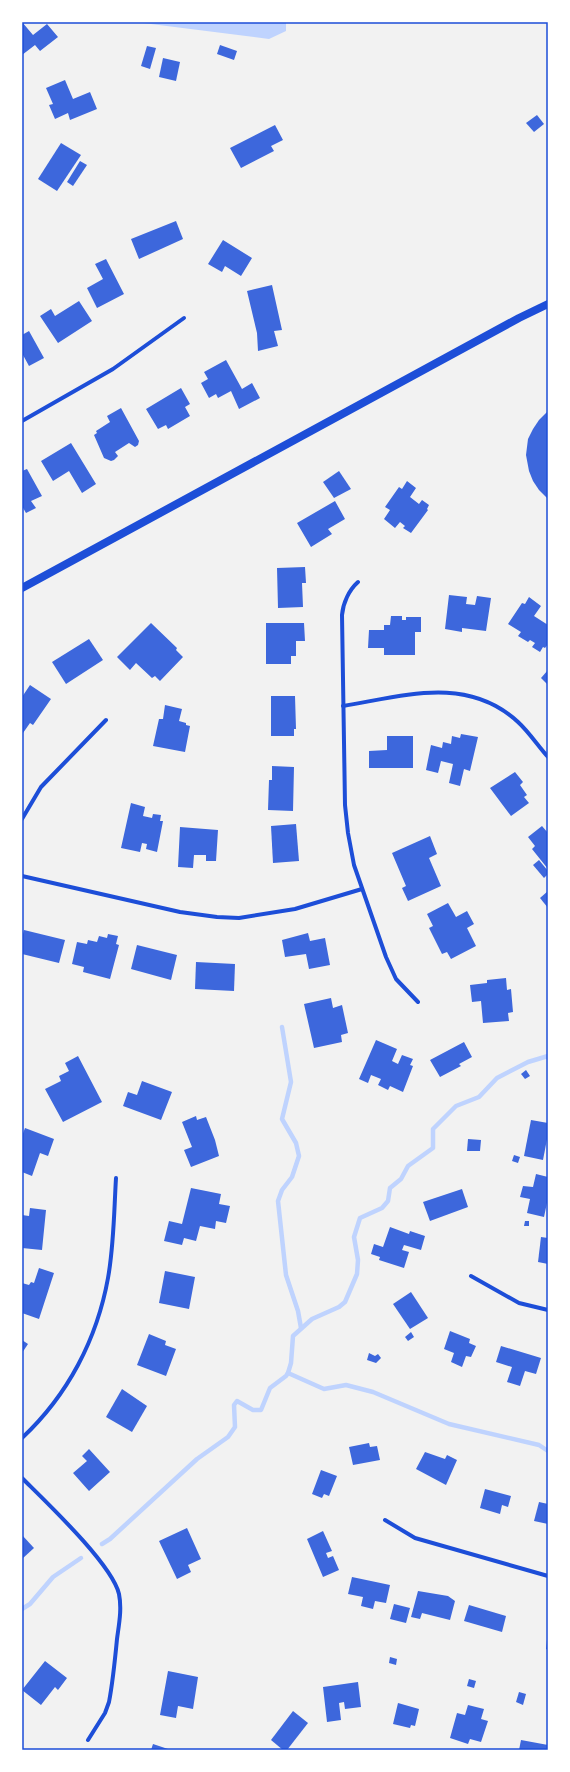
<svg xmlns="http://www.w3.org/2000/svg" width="570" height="1772" font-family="'Fira Sans',sans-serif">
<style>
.water{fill:#bfd3fe}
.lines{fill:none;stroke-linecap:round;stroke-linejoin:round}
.stream{stroke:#bfd3fe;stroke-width:4.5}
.building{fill:#3d67dc}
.minor{stroke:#1d4ed8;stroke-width:4}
.secondary{stroke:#1d4ed8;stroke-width:8}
.neatline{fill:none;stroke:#1d4ed8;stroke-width:1.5}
</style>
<rect width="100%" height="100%" fill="#f2f2f2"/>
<path class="water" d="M135 22H286V31L269 39Z"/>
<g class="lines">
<g class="stream">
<path d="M282 1027 291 1082 282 1119 296 1143 299 1156 292 1177 282 1190 278 1201 286 1275 298 1311 301 1328"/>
<path d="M288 1373 324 1389 346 1385 373 1392 449 1424 539 1445 548 1451"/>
<path d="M102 1544 110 1539 197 1459 228 1437 235 1427 234 1405 237 1401 253 1410H261L270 1388 286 1376 288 1373 291 1363 293 1336 312 1319 339 1307 345 1302 357 1274 358 1260 354 1237 360 1218 382 1208 388 1201 390 1188 401 1179 408 1166 433 1148V1129L456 1106 479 1097 497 1078 528 1062 548 1056"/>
<path d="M22 1609 30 1604 53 1577 81 1558"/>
</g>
</g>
<g class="building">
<path d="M22 22 33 35 47 24 58 37 40 51 35 45 22 55Z"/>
<path d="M220 45 237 51 234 60 217 54Z"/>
<path d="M147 46 156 48 150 69 141 66Z"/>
<path d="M163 58 180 62 176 81 159 77Z"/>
<path d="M65 80 73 99 90 92 97 109 70 120 68 113 55 119 49 105 53 104 46 88Z"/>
<path d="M537 115 544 124 534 132 526 123Z"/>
<path d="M275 125 283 140 271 146 274 151 241 168 230 148Z"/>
<path d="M61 143 81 155 57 191 38 179Z"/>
<path d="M80 161 87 165 73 186 67 182Z"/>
<path d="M176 221 183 239 139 259 131 239Z"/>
<path d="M223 240 252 258 241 276 225 266 222 272 208 264Z"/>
<path d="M106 259 124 294 97 308 87 288 103 279 95 264Z"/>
<path d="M272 285 282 330 274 331 278 346 258 351 257 333 247 291Z"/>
<path d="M79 301 92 321 58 343 40 316 51 309 55 316Z"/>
<path d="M29 331 44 358 29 366 23 355 22 357V335Z"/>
<path d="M226 360 242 389 252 383 260 398 239 409 231 391 218 398 216 394 209 398 201 383 208 379 204 372Z"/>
<path d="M181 388 190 404 185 407 190 416 168 429 166 425 158 429 146 409Z"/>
<path d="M121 408 139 441 138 445 135 447 129 443 115 452 118 456 114 460 111 461 104 458 94 435 97 433 96 431 110 422 107 416Z"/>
<path d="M548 411V499L539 490 533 481 529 471 526 455 528 439 533 429 539 420Z"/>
<path d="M71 443 96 484 82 493 69 471 53 481 41 461Z"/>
<path d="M27 469 42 496 31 501 36 508 26 513 22 506V471Z"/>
<path d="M339 471 351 489 334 498 323 482Z"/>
<path d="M407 481 416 488 410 497 419 504 422 500 429 505 427 509 428 510 411 533 403 528 405 526 400 522 395 528 384 519 390 510 385 507 399 487 402 489Z"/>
<path d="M335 501 345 519 328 529 332 534 311 547 297 523Z"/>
<path d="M305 567 306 583H302L303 607 278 608 277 568Z"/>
<path d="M449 595 467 597 466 604 475 605 477 596 491 598 486 631 462 628V632L445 629Z"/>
<path d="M529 597 541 606 534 616 548 625V644L545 648 543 647 540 652 532 647 535 643 530 640 528 642 518 636 521 632 508 624 522 603 525 604Z"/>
<path d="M391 616H402V620H406V617H421V632H415V655H384V648H368L369 630H384V625H390Z"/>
<path d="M151 623 177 648 176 650 183 657 160 681 155 676 152 678 136 663 130 670 117 657Z"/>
<path d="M266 623H304L305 641H296V656H291V664H266Z"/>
<path d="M89 639 103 660 66 684 52 662Z"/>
<path d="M548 670V685L541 678Z"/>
<path d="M30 685 51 699 33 725 30 723 23 733 22 732V697Z"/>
<path d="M271 696H295L296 729H294V736H271Z"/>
<path d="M165 705 182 709 179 721 186 723V725L190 726 185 752 153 746 159 719H163Z"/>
<path d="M461 734 478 737 470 771 464 769 460 786 449 783 453 764 441 761 438 773 426 770 431 745 442 748 443 742 451 744 452 736 460 738Z"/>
<path d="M387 736H413V768H369V751L387 750Z"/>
<path d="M272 766 294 767 293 811 268 810 269 780H272Z"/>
<path d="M515 772 523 782 520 785 527 795 524 797 529 803 511 816 490 788Z"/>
<path d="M131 803 145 807 143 816 152 818 153 814 161 815 160 821H163L157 852 146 849 147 844 142 843 140 852 121 848Z"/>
<path d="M296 824 299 861 273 863 271 826Z"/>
<path d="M542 826 548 833V869L532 849 535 846 528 837Z"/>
<path d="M180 827 218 830 216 861H206V855H194L193 868 178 867Z"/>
<path d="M430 836 437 854 429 858 441 886 408 901 402 888 406 886 392 853Z"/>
<path d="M539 860 548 871V874L544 878 533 865Z"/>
<path d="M548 891V908L540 898Z"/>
<path d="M448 903 456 917 467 911 474 924 467 928 476 946 451 959 447 952 442 954 429 928 433 926 427 914Z"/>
<path d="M24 930 65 940 59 963 22 954V938Z"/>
<path d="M308 933 310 941 325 938 330 965 309 969 306 954 285 957 282 940Z"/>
<path d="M108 934 118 936 116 944 119 945 110 979 83 972 84 967 72 964 77 942 87 944 88 940 97 942 99 936 107 938Z"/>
<path d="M137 945 177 955 171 980 131 969Z"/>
<path d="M196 962 235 964 234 991 195 989Z"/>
<path d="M506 978 507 990 511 989 513 1012 508 1013 509 1021 483 1023 481 1001 472 1002 470 985 487 983V980Z"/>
<path d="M331 998 333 1008 342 1005 348 1033 341 1035 342 1042 314 1048 304 1004Z"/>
<path d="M376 1040 397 1049 392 1061 398 1064 402 1055 413 1059 410 1065 413 1066 403 1092 390 1086 388 1090 378 1085 381 1079 371 1075 368 1083 359 1079Z"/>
<path d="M464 1042 472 1057 459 1064 461 1066 440 1077 430 1060Z"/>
<path d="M78 1056 102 1102 63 1122 45 1089 61 1081 59 1076 69 1071 65 1063Z"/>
<path d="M526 1070 530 1076 525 1079 521 1074Z"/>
<path d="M142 1081 172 1092 161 1120 123 1106 128 1092 137 1095Z"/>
<path d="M196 1116 197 1120 206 1117 215 1140 219 1156 191 1167 184 1150 192 1147 182 1122Z"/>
<path d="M531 1120 548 1123V1134L543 1160 524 1156Z"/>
<path d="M25 1128 54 1139 48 1156 40 1153 32 1176 22 1172V1136Z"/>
<path d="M468 1139 481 1140 480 1151H467Z"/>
<path d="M514 1155 520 1157 518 1163 512 1161Z"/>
<path d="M536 1174 548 1177V1198L544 1217 527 1213 530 1199 520 1197 523 1186 533 1187Z"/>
<path d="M191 1188 221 1194 219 1204 230 1206 226 1223 216 1221 215 1229 200 1226 196 1241 184 1238 182 1245 164 1241 169 1221 182 1224Z"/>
<path d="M462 1189 468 1207 430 1221 423 1202Z"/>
<path d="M30 1208 46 1210 42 1250 22 1248V1215L29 1216Z"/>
<path d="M525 1221H529V1226H524Z"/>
<path d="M390 1227 409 1234 410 1231 425 1236 421 1250 404 1245 402 1250 409 1252 404 1268 379 1260 380 1257 371 1254 374 1244 383 1247Z"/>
<path d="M541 1237 548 1238V1264L538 1262Z"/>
<path d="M39 1268 54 1273 39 1319 22 1313V1283L29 1285 31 1282 34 1283Z"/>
<path d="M165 1271 195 1277 189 1309 159 1303Z"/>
<path d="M411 1292 428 1318 410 1329 393 1304Z"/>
<path d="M450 1331 470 1339 469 1343 476 1346 471 1357 466 1356 462 1367 451 1362 454 1353 444 1349Z"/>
<path d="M411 1332 414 1337 408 1341 405 1337Z"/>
<path d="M149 1334 166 1341 165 1345 176 1349 166 1376 137 1365Z"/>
<path d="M22 1340 28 1344 22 1353Z"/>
<path d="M501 1346 541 1358 536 1374 525 1371 520 1386 507 1382 512 1367 496 1362Z"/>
<path d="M369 1353 375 1356 378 1354 381 1358 376 1363 367 1360Z"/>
<path d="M122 1389 147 1406 132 1432 106 1417Z"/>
<path d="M369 1443 370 1447 377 1446 380 1460 353 1465 349 1447Z"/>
<path d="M89 1449 110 1472 89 1491 73 1473 87 1461 82 1456Z"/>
<path d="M425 1452 445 1459 447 1455 457 1460 446 1485 416 1469Z"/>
<path d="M321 1470 337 1476 329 1496 324 1494 322 1498 312 1494Z"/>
<path d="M485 1489 511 1496 508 1507 502 1505 500 1514 480 1508Z"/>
<path d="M539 1502 548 1504V1524L534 1521Z"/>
<path d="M187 1528 201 1559 188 1565 191 1572 177 1579 159 1541Z"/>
<path d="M323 1531 332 1551 326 1553 328 1558 333 1556 339 1570 323 1577 307 1539Z"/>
<path d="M22 1535 34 1548 22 1559Z"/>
<path d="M352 1577 390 1585 386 1603 375 1601 373 1609 361 1606 363 1597 348 1594Z"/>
<path d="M418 1591 448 1596 455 1601 450 1620 422 1613 420 1619 411 1617Z"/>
<path d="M394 1604 410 1608 406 1623 390 1619Z"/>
<path d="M469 1605 506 1616 502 1632 464 1621Z"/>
<path d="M548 1631V1650L546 1649Z"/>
<path d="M390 1657 397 1659 396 1665 389 1663Z"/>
<path d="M45 1661 67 1678 58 1690 55 1687 41 1705 22 1690Z"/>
<path d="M168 1671 198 1677 193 1709 178 1706 176 1718 160 1715Z"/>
<path d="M469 1679 476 1681 474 1688 467 1686Z"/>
<path d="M358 1682 361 1707 345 1709 344 1702 339 1703 341 1720 327 1722 323 1687Z"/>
<path d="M519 1692 526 1694 523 1705 516 1702Z"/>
<path d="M398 1703 419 1709 415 1726 411 1725 410 1728 393 1724Z"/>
<path d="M468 1705 484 1709 481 1719 488 1721 481 1742 470 1739 468 1744 450 1738 457 1713 465 1715Z"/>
<path d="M293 1711 308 1723 287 1750H283L271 1740Z"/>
<path d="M521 1740 548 1745V1750H519Z"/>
<path d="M153 1744 171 1750H151Z"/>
</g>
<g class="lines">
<g class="minor">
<path d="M22 421 113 369 184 318"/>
<path d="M358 582C349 590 343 603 342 615L345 805 348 833 354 865 386 957 396 979 418 1002"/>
<path d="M343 706C404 696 467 675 518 722 529 732 538 746 548 757"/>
<path d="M22 819 41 787 106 720"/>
<path d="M22 876 180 912 217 917 239 918 295 909 362 889"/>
<path d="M471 1276 519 1303 548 1310"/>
<path d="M22 1438C68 1395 97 1339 108 1278 114 1245 114 1211 116 1178"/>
<path d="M22 1478C45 1501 112 1564 119 1594 122 1609 119 1624 117 1639 115 1660 113 1681 109 1702L105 1713 88 1740"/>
<path d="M385 1520 415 1538 548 1576"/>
</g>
<path class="secondary" d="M22 588 519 318 548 304"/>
</g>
<rect width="570" height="1772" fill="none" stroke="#ffffff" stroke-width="46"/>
<rect x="23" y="23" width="524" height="1726" class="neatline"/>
</svg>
